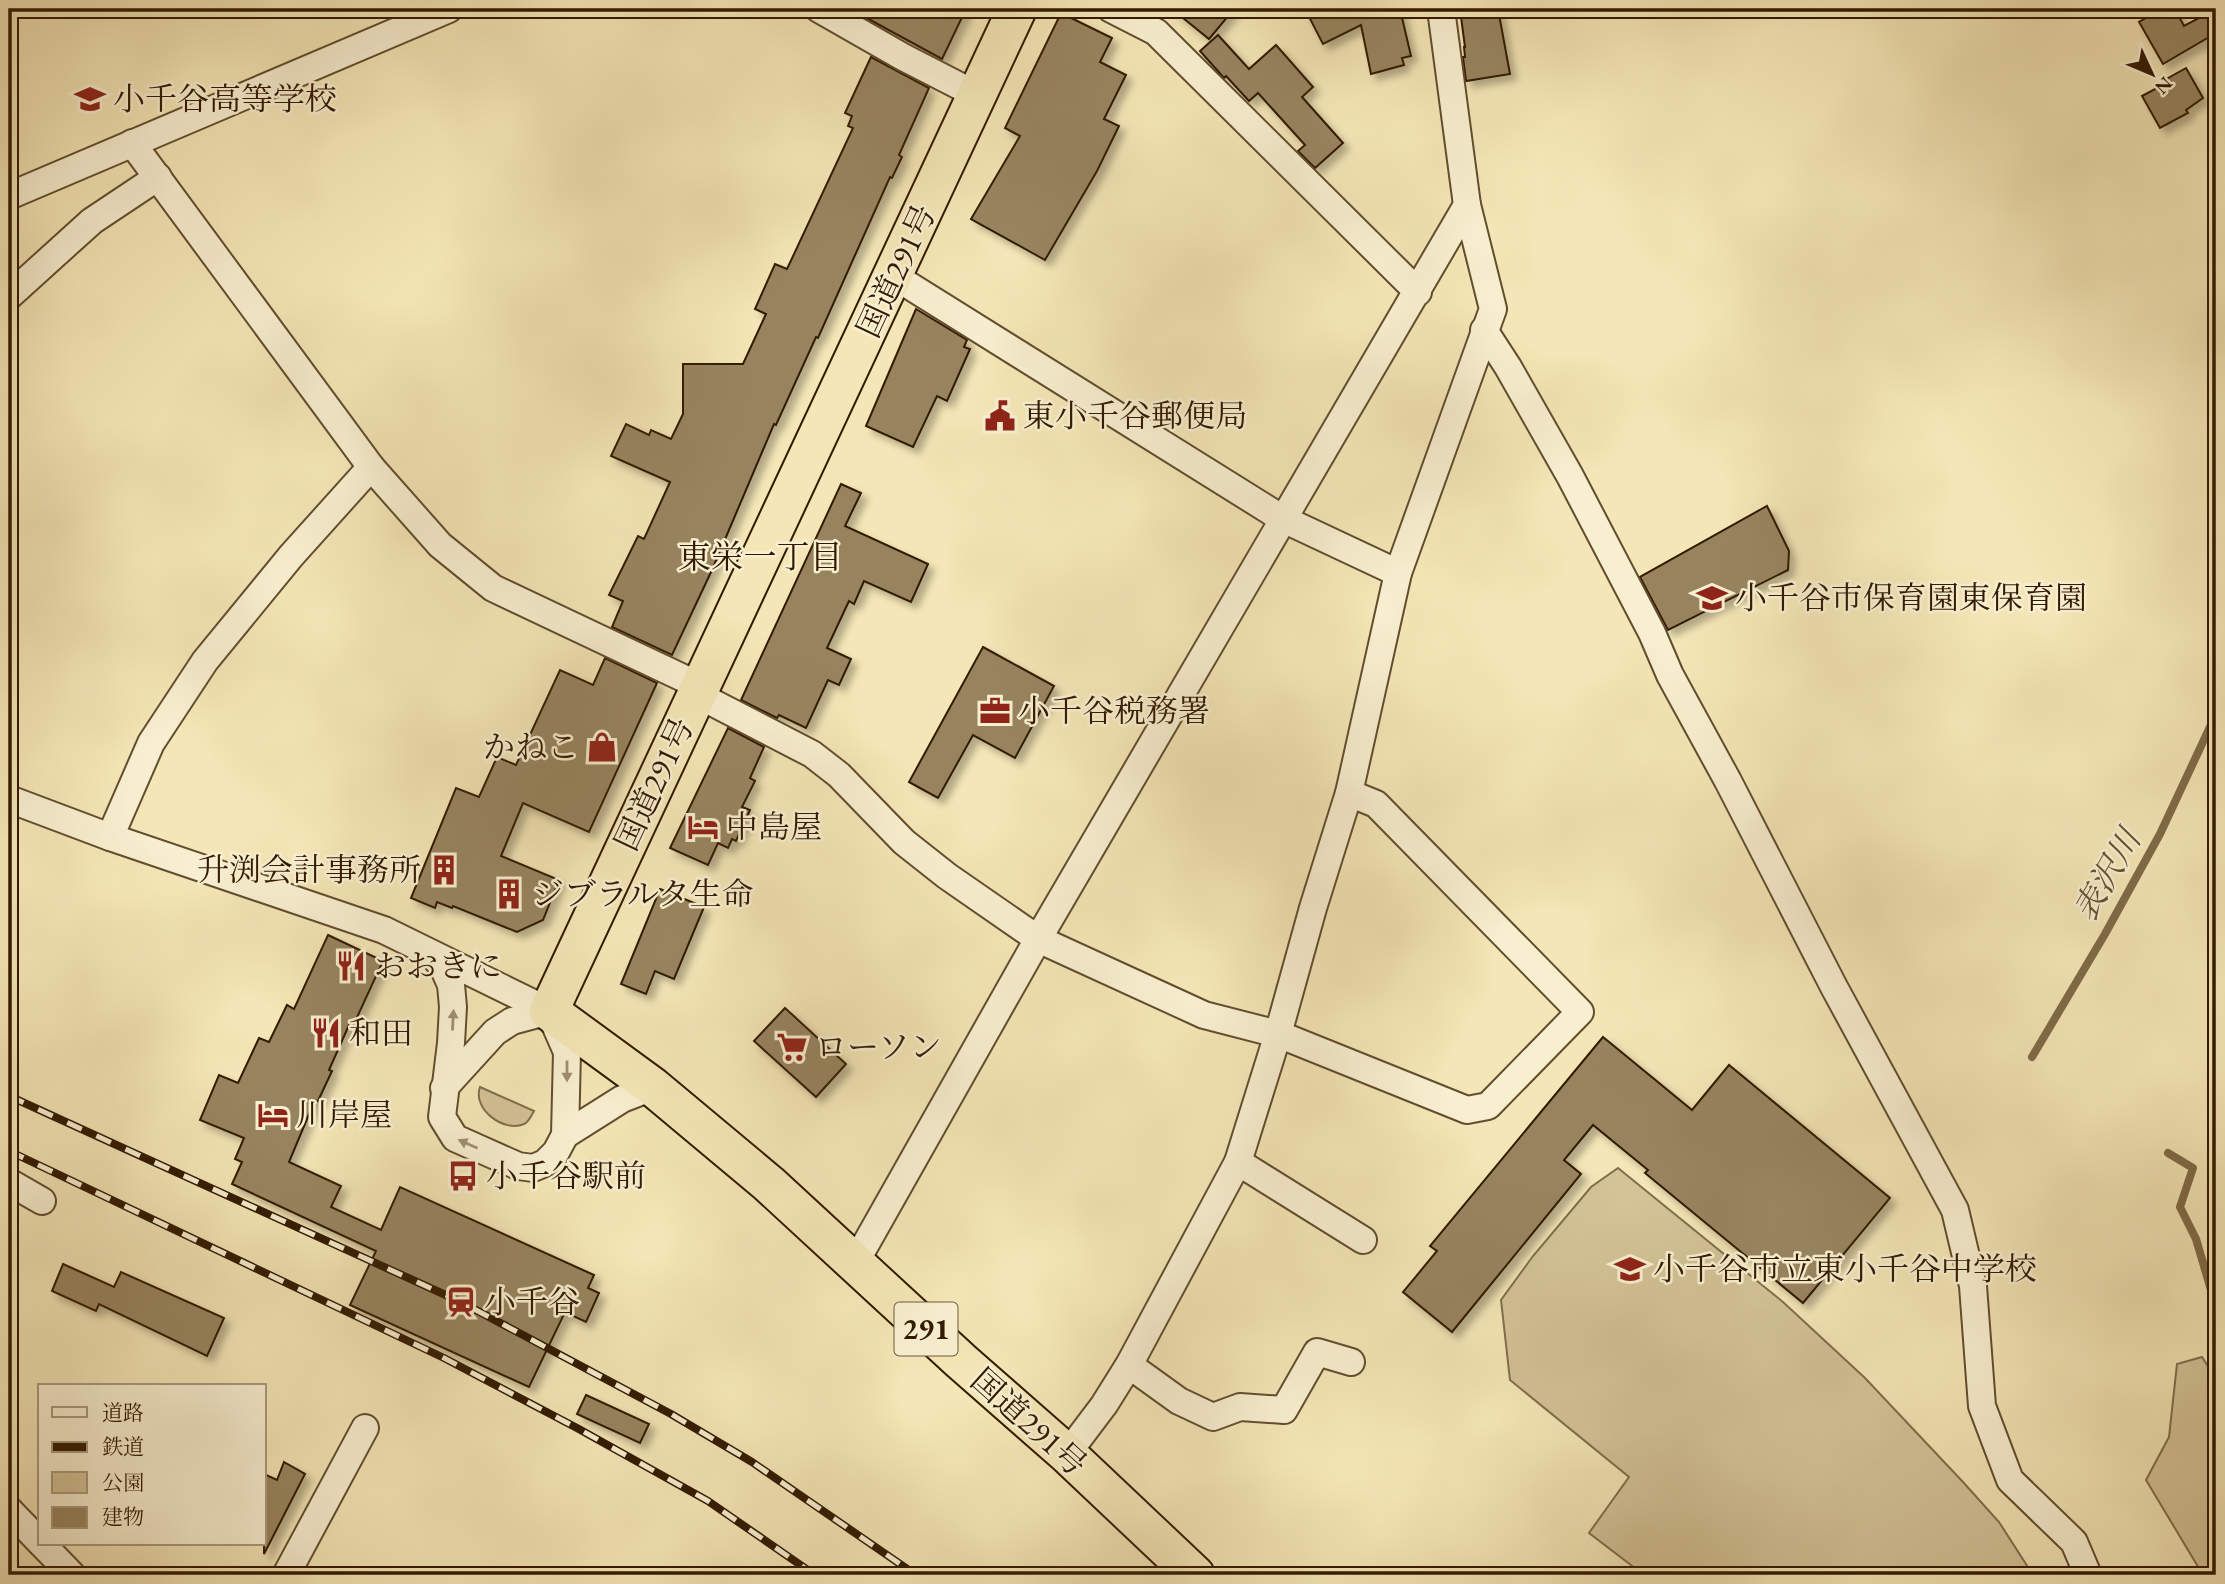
<svg xmlns="http://www.w3.org/2000/svg" width="2225" height="1584" font-family="'EB Garamond','Noto Serif JP',serif">
<style>
.green{fill:#d3c397;stroke:#826e4c;stroke-width:2}
.lines{fill:none;stroke-linecap:round;stroke-linejoin:round}
.stream{stroke:#7f6b48;stroke-width:8}
.building{fill:#97845f;stroke:#321a00;stroke-width:2;filter:url(#shadow)}
.minor-casing{stroke:#624d2e;stroke-width:30}
.highway-casing{stroke:#321a00;stroke-width:42}
.minor{stroke:#f8efd0;stroke-width:26}
.highway{stroke:#f4e6b6;stroke-width:38}
.rail-casing{stroke:#321a00;stroke-width:8}
.rail{stroke:#f8efd0;stroke-width:5;stroke-dasharray:16;stroke-linecap:butt}
.oneway{fill:#9f8f72}
.labels{text-anchor:middle;stroke-width:5;stroke-linejoin:round;paint-order:stroke}
.shield{fill:#f8efd0;stroke:#6d5a3e;stroke-width:2}
.shield-label{font-size:30px;font-weight:bold;fill:#321a00}
.poi-label{font-size:32px;fill:#321a00;stroke:#f8efd0;text-anchor:start}
.street-label{font-size:32px;fill:#321a00;stroke:#f8efd0}
.neighbourhood-label{font-size:33px;fill:#321a00;stroke:#f8efd0}
.water-label{font-size:33px;font-style:italic;fill:#655030;stroke:#f8efd0}
</style>
<defs>
<filter id="shadow"><feDropShadow dx="6" dy="6" stdDeviation="3.5" flood-color="#0004"/></filter>
</defs>
<rect width="100%" height="100%" fill="#f4e6b6"/>
<filter id="stains"><feTurbulence type="fractalNoise" baseFrequency=".00286" numOctaves="4"/><feColorMatrix values="0 0 0 0 .2 0 0 0 0 .09 0 0 0 0 .02 0 0 0 .5 -.17"/></filter>
<radialGradient id="worn" r=".72"><stop offset=".6" stop-color="#630" stop-opacity="0"/><stop offset="1" stop-color="#630" stop-opacity=".3"/></radialGradient>
<g class="green">
<path d="M480 1087 534 1111C531 1116 529 1122 524 1124 504 1133 472 1109 480 1087Z"/>
<path d="M1618 1168 1783 1302 1865 1378 1963 1482 1999 1522 2033 1575H1644L1589 1533 1629 1477 1510 1380 1501 1300 1533 1256 1591 1187Z"/>
<path d="M2202 1357 2216 1379V1575H2203L2146 1480 2169 1437 2177 1364Z"/>
</g>
<g class="lines">
<g class="stream">
<path d="M2032 1057 2105 934 2160 834 2216 714"/>
<path d="M2168 1153 2193 1168 2180 1207 2196 1239 2216 1307"/>
</g>
</g>
<g class="building">
<path d="M850 9H966L942 59Z"/>
<path d="M1172 9H1234L1209 39Z"/>
<path d="M1305 9H1400L1411 56 1402 58 1404 65 1371 74 1361 25 1323 44Z"/>
<path d="M1460 9H1498L1510 74 1466 81 1463 57H1465L1464 47H1465Z"/>
<path d="M2162 9H2175L2184 26 2216 9V33L2163 64 2139 22Z"/>
<path d="M1061 13 1112 38 1100 62 1126 75 1104 119 1119 126 1097 171 1045 260 971 219 1020 136 1005 128Z"/>
<path d="M1218 35 1249 69 1276 45 1313 87 1302 97 1343 143 1315 168 1298 151 1305 145 1258 93 1249 101 1226 76 1224 78 1200 51Z"/>
<path d="M871 57 929 88 899 155 902 157 892 178 890 177 818 338 816 337 776 425 774 424 712 570 672 655 612 627 623 601 609 595 638 536 644 539 670 482 611 456 626 424 649 435 651 430 671 439 683 414V364H743L766 314 755 309 775 264 787 269 853 128 848 126 852 116 845 113Z"/>
<path d="M2186 68 2203 98 2186 110 2188 113 2160 128 2142 96 2161 86 2159 83Z"/>
<path d="M916 309 967 340 964 347 970 349 947 401 937 396 913 447 866 426Z"/>
<path d="M841 484 861 493 845 526 928 564 911 602 864 581 854 604 849 601 827 648 851 659 839 685 828 680 806 728 779 715 777 718 741 700Z"/>
<path d="M1767 506 1789 551 1788 570 1668 630 1640 577Z"/>
<path d="M983 647 1054 686 1015 758 973 735 938 798 909 782Z"/>
<path d="M605 658 657 683 589 832 523 803 501 856 559 880 543 920 517 932 453 906 452 908 437 902 435 908 411 898 456 788 479 797 497 757 516 765 560 670 593 685Z"/>
<path d="M728 728 764 747 750 778 755 781 742 807 750 810 736 841 732 839 728 848 718 843 708 865 670 848Z"/>
<path d="M660 889 704 907 674 979 655 971 646 994 621 984Z"/>
<path d="M328 935 383 961 353 1026 349 1025 329 1070 332 1071 318 1101 315 1100 289 1162 341 1186 331 1207 381 1230 400 1187 594 1275 588 1288 599 1293 586 1322 565 1312 529 1387 350 1305 376 1251 232 1184 242 1162 235 1159 244 1138 200 1120 219 1075 238 1083 259 1038 269 1042 287 1005 294 1009Z"/>
<path d="M785 1008 846 1064 816 1097 754 1041Z"/>
<path d="M1603 1037 1692 1110 1729 1065 1890 1198 1803 1303 1645 1173 1648 1170 1593 1125 1564 1160 1581 1174 1452 1332 1403 1292 1437 1251 1430 1246Z"/>
<path d="M63 1264 114 1287 121 1272 224 1318 207 1356 99 1304 96 1311 52 1291Z"/>
<path d="M586 1395 649 1424 640 1443 577 1414Z"/>
<path d="M284 1462 305 1474 264 1554V1474L277 1480Z"/>
</g>
<g class="lines">
<g class="minor-casing">
<g id="minor">
<path d="M819 9 903 57 977 95"/>
<path d="M1111 9 1156 32 1418 292"/>
<path d="M132 143 371 467 440 545 493 588 700 686"/>
<path d="M9 196 449 9"/>
<path d="M894 276 1283 519 1398 573"/>
<path d="M9 296 92 221 158 177"/>
<path d="M1484 330 1508 367 1570 476 1652 633 1670 675 1728 781 1834 987 1955 1210 1973 1286 1982 1406 2010 1480 2074 1542 2088 1575"/>
<path d="M696 694 812 754 839 775 904 842 947 876 1038 939 1204 1015 1278 1034 1467 1110 1488 1106 1580 1012 1376 804 1349 793"/>
<path d="M9 799 110 837 384 930 549 1011 567 1052 565 1135 556 1152 545 1163 533 1168 518 1166 455 1138 442 1117 451 1043 453 1007 451 985 444 969 432 954"/>
<path d="M110 837 151 743 205 661 291 556 371 467"/>
<path d="M444 1088 495 1032 512 1021 549 1011"/>
<path d="M565 1135 622 1099 653 1087"/>
<path d="M1238 1162 1363 1240"/>
<path d="M9 1182 42 1201"/>
<path d="M855 1263 1038 939 1467 205"/>
<path d="M1129 1365 1179 1401 1213 1417 1240 1407 1284 1410 1317 1352 1351 1362"/>
<path d="M1067 1454 1104 1405 1129 1365 1238 1162 1278 1034 1313 908 1349 793 1398 573 1493 309 1467 205 1441 9"/>
<path d="M9 1510 40 1542"/>
<path d="M42 1544 72 1575"/>
<path d="M286 1575 365 1428"/>
</g>
</g>
<g class="highway-casing">
<path id="highway" d="M1017 9 549 1011 653 1087 769 1184 961 1361 1067 1454 1195 1575"/>
</g>
<use href="#minor" class="minor"/>
<use href="#highway" class="highway"/>
<g class="rail-casing">
<g id="rail">
<path d="M9 1096 461 1302 671 1414 752 1462 916 1575"/>
<path d="M9 1151 444 1358 577 1428 708 1501 815 1575"/>
</g>
</g>
<use href="#rail" class="rail"/>
</g>
<defs><path id="oneway-solid" d="M-6-.8H1V-3.2L6.5 0L1 3.2V.8H-6Z" transform="scale(1.75)"/></defs>
<g class="oneway">
<use href="#oneway-solid" transform="translate(453 1020) rotate(-87)"/>
<use href="#oneway-solid" transform="translate(567 1071) rotate(90)"/>
<use href="#oneway-solid" transform="translate(468 1144) rotate(-156)"/>
</g>
<defs>
<g id="school-bare" transform="scale(2.415)"><path d="M0-5L7-2L0 1L-7-2ZM-4 1L0 2.5L4 1V4Q0 6-4 4Z" fill="#8f2418" stroke="#f8efd0" stroke-width="2.5" paint-order="stroke"/></g>
<g id="civic-bare" transform="scale(2.415)"><path d="M-.6-6.5H3V-4.5H.6V-3L4-1V1h2V6H-6V1h2V-1L-.6-3ZM-1.2 2.5V6h2.4V2.5Z" fill="#8f2418" stroke="#f8efd0" stroke-width="2.5" paint-order="stroke"/></g>
<g id="office-bare" transform="scale(2.415)"><path d="M-6-3h4V-5.5h4V-3h4V5H-6ZM-1-4.5V-3h2v-1.5ZM-6 0V1H6V0Z" fill="#8f2418" stroke="#f8efd0" stroke-width="2.5" paint-order="stroke"/></g>
<g id="shop-bare" transform="scale(2.415)"><path d="M-5-2.5h2.3a2.7 3.5 0 0 1 5.4 0H5L5.5 6h-11ZM-1.5-2.5h3a1.5 2.3 0 0 0-3 0Z" fill="#8f2418" stroke="#f8efd0" stroke-width="2.5" paint-order="stroke"/></g>
<g id="hotel-bare" transform="scale(2.415)"><path d="M-6-4.5h1.5V1H6V5H4.5V3h-9V5H-6ZM-4 0a1.8 1.8 0 1 1 3.6 0ZM.5 0V-2.5h3Q6-2.5 6 0Z" fill="#8f2418" stroke="#f8efd0" stroke-width="2.5" paint-order="stroke"/></g>
<g id="building-bare" transform="scale(2.415)"><path d="M-4-6H4V6H1V3H-1V6H-4ZM-2.5-4.3h1.7v1.8h-1.7ZM.8-4.3h1.7v1.8H.8ZM-2.5-1h1.7V.8h-1.7ZM.8-1h1.7V.8H.8Z" fill="#8f2418" stroke="#f8efd0" stroke-width="2.5" paint-order="stroke"/></g>
<g id="restaurant-bare" transform="scale(2.415)"><path d="M-5-6h1v4h1v-4h1v4h1v-4h1v5L-1.5 .5V6h-2V.5L-5-1ZM5-6V6H3V1.5H1.5Q1.5-4 5-6Z" fill="#8f2418" stroke="#f8efd0" stroke-width="2.5" paint-order="stroke"/></g>
<g id="supermarket-bare" transform="scale(2.415)"><path d="M-6-5.5h2.5l.6 2H6L4.5 2H-2.5L-4.4-4H-6ZM-1.5 3.2a1.3 1.3 0 1 0 .1 0ZM3 3.2a1.3 1.3 0 1 0 .1 0Z" fill="#8f2418" stroke="#f8efd0" stroke-width="2.5" paint-order="stroke"/></g>
<g id="bus-bare" transform="scale(2.415)"><path d="M-5-6H5V4H4V6H2V4H-2V6H-4V4H-5ZM-3.5-4V0h7V-4ZM-3.5 1.2v1.5H-2V1.2ZM2 1.2v1.5H3.5V1.2Z" fill="#8f2418" stroke="#f8efd0" stroke-width="2.5" paint-order="stroke"/></g>
<g id="station-bare" transform="scale(2.415)"><path d="M-3-6H3Q5-6 5-4V2Q5 4 3 4L4.5 6H3L1.5 4h-3L-3 6H-4.5L-3 4Q-5 4-5 2V-4Q-5-6-3-6ZM-3.5-4v3h7v-3ZM-3.5 1v1.5H-2V1ZM2 1v1.5H3.5V1Z" fill="#8f2418" stroke="#f8efd0" stroke-width="2.5" paint-order="stroke"/></g>
</defs>
<g fill-rule="evenodd">
<use href="#school-bare" x="90" y="99"/>
<use href="#civic-bare" x="1000" y="416"/>
<use href="#school-bare" x="1712" y="598"/>
<use href="#office-bare" x="995" y="711"/>
<use href="#shop-bare" x="602" y="747"/>
<use href="#hotel-bare" x="703" y="827"/>
<use href="#building-bare" x="444" y="870"/>
<use href="#building-bare" x="509" y="894"/>
<use href="#restaurant-bare" x="351" y="966"/>
<use href="#restaurant-bare" x="326" y="1033"/>
<use href="#supermarket-bare" x="792" y="1047"/>
<use href="#hotel-bare" x="273" y="1115"/>
<use href="#bus-bare" x="463" y="1176"/>
<use href="#school-bare" x="1630" y="1269"/>
<use href="#station-bare" x="461" y="1302"/>
</g>
<g class="labels">
<rect class="shield" x="894.5" y="1302.5" width="63" height="53" rx="5"/>
<g class="shield-label">
<text x="926" y="1339">291</text>
</g>
<g class="poi-label">
<text x="113" y="110">小千谷高等学校</text>
<text x="1023" y="427">東小千谷郵便局</text>
<text x="1735" y="609">小千谷市保育園東保育園</text>
<text x="1018" y="722">小千谷税務署</text>
<text x="579" y="758" text-anchor="end">かねこ</text>
<text x="726" y="838">中島屋</text>
<text x="421" y="881" text-anchor="end">升渕会計事務所</text>
<text x="532" y="905">ジブラルタ生命</text>
<text x="374" y="977">おおきに</text>
<text x="349" y="1044">和田</text>
<text x="815" y="1058">ローソン</text>
<text x="296" y="1126">川岸屋</text>
<text x="486" y="1187">小千谷駅前</text>
<text x="1653" y="1280">小千谷市立東小千谷中学校</text>
<text x="484" y="1313">小千谷</text>
</g>
<g class="street-label">
<text transform="translate(896 271) rotate(-65)" y="11">国道291号</text>
<text transform="translate(654 784) rotate(-65)" y="11">国道291号</text>
<text transform="translate(1029 1422) rotate(42)" y="11">国道291号</text>
</g>
<g class="neighbourhood-label">
<text x="760" y="568">東栄一丁目</text>
</g>
<g class="water-label">
<text transform="translate(2106 875) rotate(-60)" y="12">表沢川</text>
</g>
</g>
<rect width="2225" height="1584" fill="none" stroke="#f4e6b6" stroke-width="35"/>
<rect x="10" y="10" width="2204" height="1563" fill="none" stroke="#321a00" stroke-width="3.5"/>
<rect x="18" y="18" width="2190" height="1549" fill="none" stroke="#321a00" stroke-width="2"/>
<rect x="38" y="1384" width="228" height="161" fill="#f8efd0" stroke="#a99a7d" stroke-width="2"/>
<rect x="52" y="1407" width="35" height="10" fill="#f8efd0" stroke="#a99a7d" stroke-width="2"/>
<text x="102" y="1420" font-size="21" fill="#321a00">道路</text>
<rect x="52" y="1442" width="35" height="10" fill="#321a00" stroke="#a99a7d" stroke-width="2"/>
<text x="102" y="1454" font-size="21" fill="#321a00">鉄道</text>
<rect x="52" y="1472" width="35" height="21" fill="#d3c397" stroke="#a99a7d" stroke-width="2"/>
<text x="102" y="1490" font-size="21" fill="#321a00">公園</text>
<rect x="52" y="1507" width="35" height="21" fill="#97845f" stroke="#a99a7d" stroke-width="2"/>
<text x="102" y="1524" font-size="21" fill="#321a00">建物</text>
<g transform="translate(2152 74) rotate(134)" stroke="#f8efd0" stroke-width="5" paint-order="stroke">
<path d="M0-5L12 26L0 18L-12 26Z" fill="#321a00"/>
<text y="-10" font-size="19" font-weight="bold" text-anchor="middle" fill="#321a00">N</text>
</g>
<rect width="100%" height="100%" filter="url(#stains)"/>
<rect width="100%" height="100%" fill="url(#worn)"/>
</svg>
